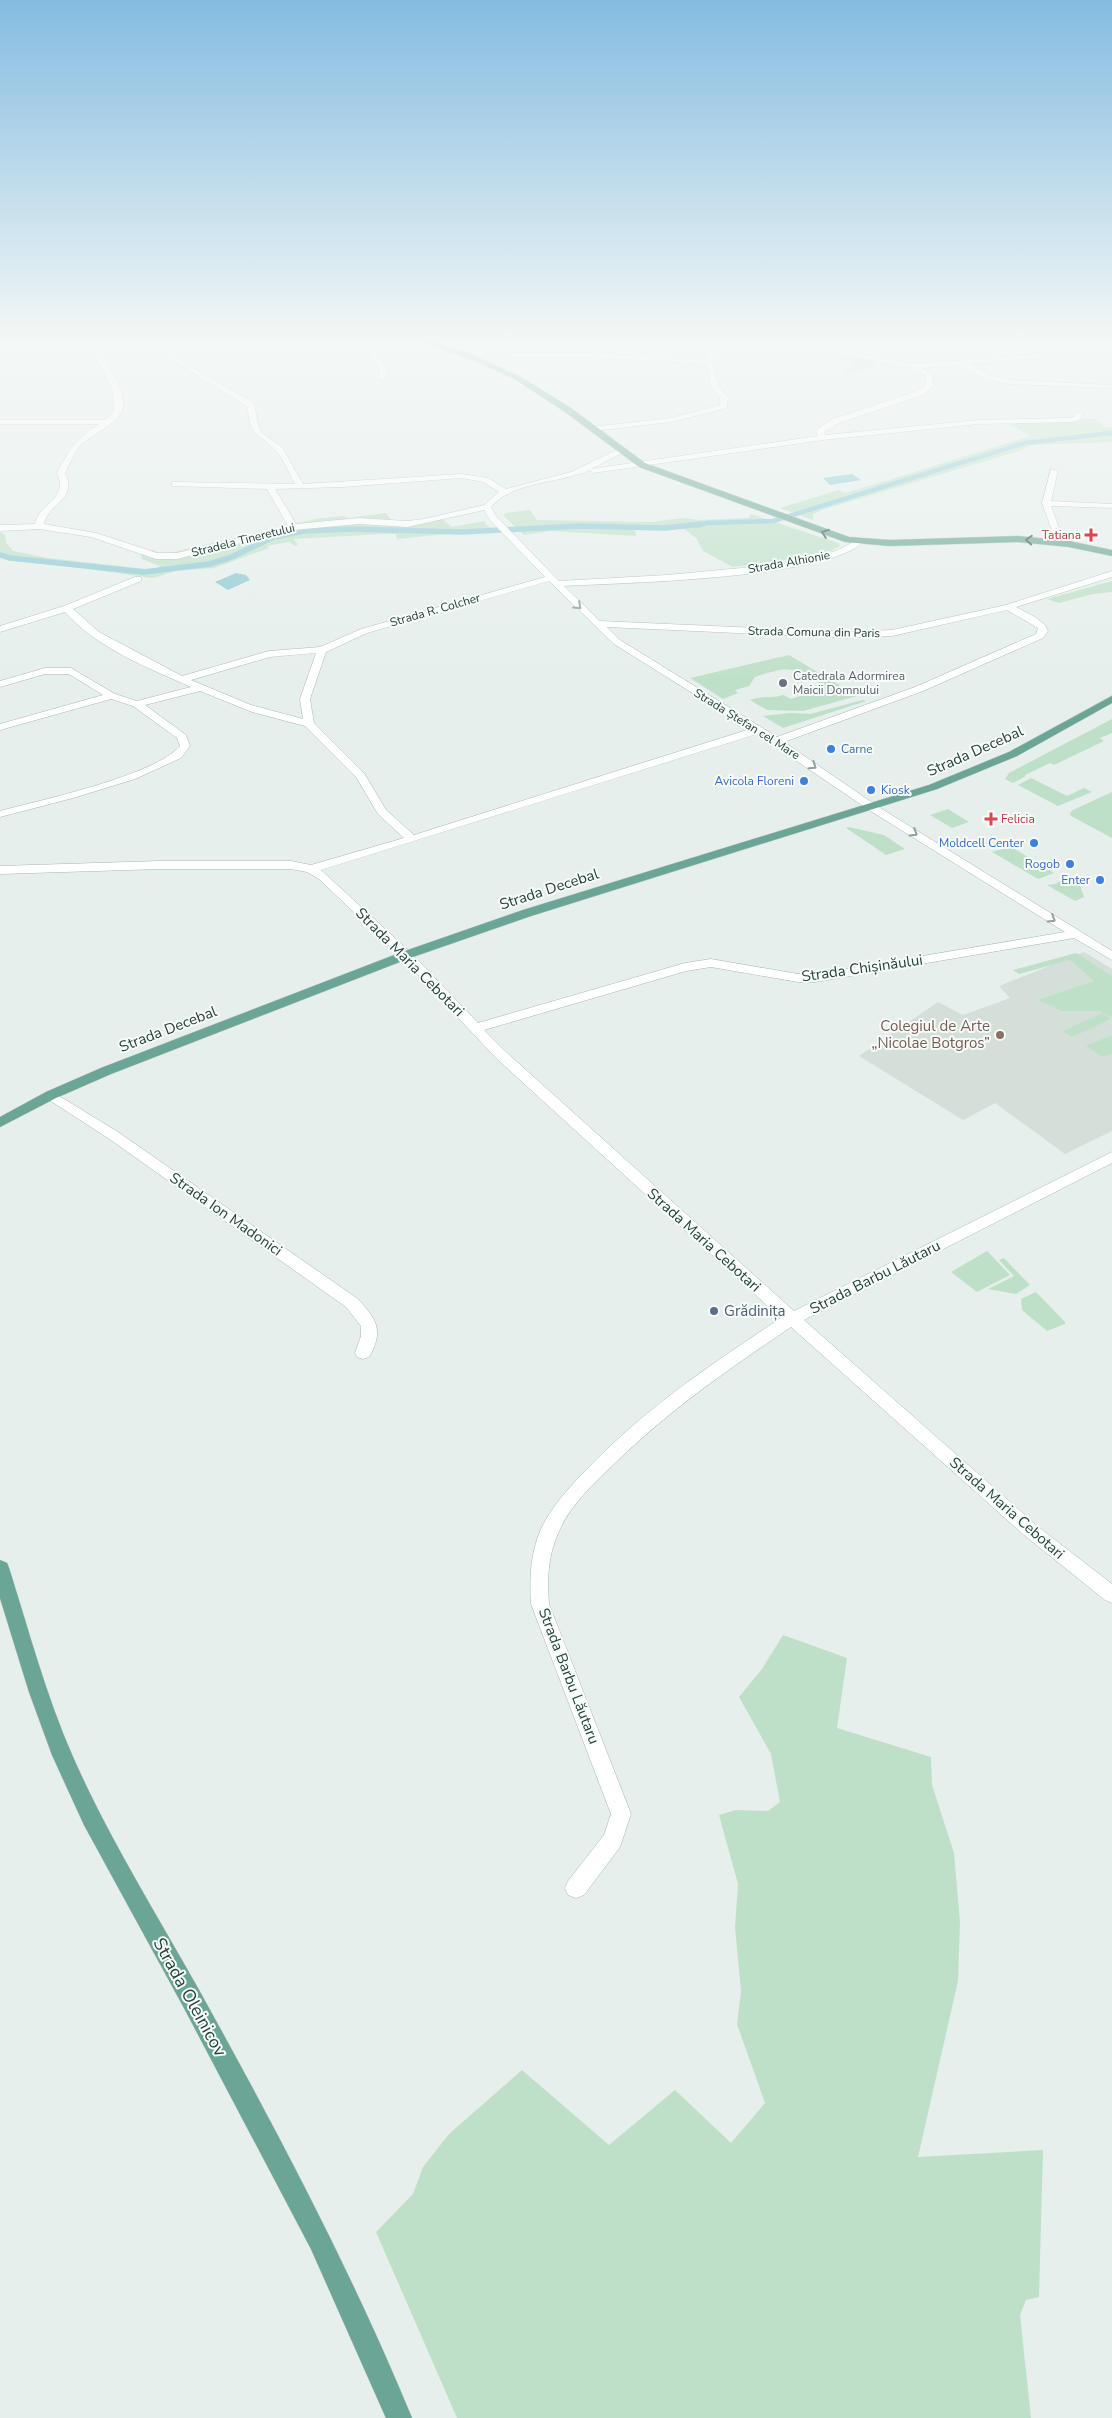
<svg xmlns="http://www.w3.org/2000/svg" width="1112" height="2418" font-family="'Nunito Sans',sans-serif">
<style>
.built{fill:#d4dfda}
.green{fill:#bfe0c8}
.water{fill:#8ec9d4}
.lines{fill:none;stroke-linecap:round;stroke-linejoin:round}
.stream-far1{stroke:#8ec9d4;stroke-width:4.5}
.stream{stroke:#8ec9d4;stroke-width:5.5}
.minor-casing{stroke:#a8b8b2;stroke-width:1}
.major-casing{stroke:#c2cac8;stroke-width:1}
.minor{fill:#fff;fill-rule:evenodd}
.major{fill:#6aa596;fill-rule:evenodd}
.oneway{stroke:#365b51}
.oneway2{stroke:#92a09c}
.health-dot{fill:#e0444e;stroke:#f7fbf9;stroke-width:2}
.worship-dot{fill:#6b7280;stroke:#f7fbf9;stroke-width:2}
.shop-dot{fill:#3f7fe0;stroke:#f7fbf9;stroke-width:2}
.education-dot{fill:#8d6e63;stroke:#f7fbf9;stroke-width:2}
.service-dot{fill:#5c6f8a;stroke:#f7fbf9;stroke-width:2}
.labels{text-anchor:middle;stroke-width:4;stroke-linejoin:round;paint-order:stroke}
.far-health-label{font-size:12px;fill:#be3a42;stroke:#f7fbf9;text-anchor:end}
.far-street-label{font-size:12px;fill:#24423a;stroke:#f7fbf9}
.far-worship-label{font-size:12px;fill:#5b616d;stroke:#f7fbf9;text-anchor:start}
.far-shop-label{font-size:12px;fill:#366cbe;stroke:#f7fbf9;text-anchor:end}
.street-label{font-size:15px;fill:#24423a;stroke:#f7fbf9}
.education-label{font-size:15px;fill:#785e54;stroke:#f7fbf9;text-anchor:end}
.service-label{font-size:15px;fill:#4e5e75;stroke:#f7fbf9;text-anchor:start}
.near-street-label{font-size:18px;fill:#24423a;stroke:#f7fbf9}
</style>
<rect width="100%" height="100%" fill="#e6efeb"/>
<path class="built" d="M1084 952 1112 969V1131L1065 1154 995 1103 963 1120 859 1056 938 1002 963 1015 1010 998 999 986Z"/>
<g class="green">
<path d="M833 354 876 361 877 364 853 373 842 372 847 371 843 368H854L849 363 836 359 845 356Z"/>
<path d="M1095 419 1106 428 1112 427V442L1030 445 1016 452 824 509 813 514V520L780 508 839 490 845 493 876 484 1030 436 1006 422Z"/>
<path d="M530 510 537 520 651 522 683 518 700 520 749 518 751 514 838 543 840 546 822 555 733 567 703 551 696 538 684 529 635 530 636 536 550 531 524 535 504 516 505 513Z"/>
<path d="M386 513 391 520 403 522 441 518 452 527 484 521 494 533H456L397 539 396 534H383L294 539 298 545 295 546 289 542 267 546 269 548 214 568 175 571 153 578 0 557V532L5 535 6 543 13 551 48 558 155 570 160 566 142 559 141 555 152 550 162 554 174 552 320 518 344 516 348 518Z"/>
<path d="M1112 581V592L1093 594 1059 603 1047 599Z"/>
<path d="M789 655 857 696 803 711 767 710 750 700C765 695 771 699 783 695L791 699 809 693 820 683C791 665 786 667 755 677L749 686 735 690 738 693 723 699 690 678Z"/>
<path d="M863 700 866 701 783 728 763 716 790 713 810 714Z"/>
<path d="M1112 719V733L1100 738 1104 741 1054 765 1050 763 1025 775 1026 776 1013 783 1005 779 1009 773Z"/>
<path d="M1031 778 1067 796 1084 788 1092 792 1058 806 1018 785Z"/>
<path d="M1112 792V838L1071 816 1070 813 1073 810Z"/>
<path d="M948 809 969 822 952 828 930 815Z"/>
<path d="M849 827 884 835 905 849 886 855 846 828Z"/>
<path d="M1008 845 1054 873 1038 879 992 852 1005 848 1004 847Z"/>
<path d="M1066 878 1080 886 1084 897 1075 901 1047 885 1055 884Z"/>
<path d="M1076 953 1112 976V1017L1100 1011H1062L1038 1000 1094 981 1070 960 1019 974 1013 970Z"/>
<path d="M1102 1013 1111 1019 1072 1037 1063 1031Z"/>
<path d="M1112 1035V1053L1102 1057 1086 1046Z"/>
<path d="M987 1251 1010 1275 977 1292 951 1272Z"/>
<path d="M1004 1258 1030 1285 1016 1294 988 1289 1014 1276 999 1260Z"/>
<path d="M1036 1292 1065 1322V1324L1047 1331 1022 1310 1021 1299Z"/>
<path d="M783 1635 847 1658 837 1728 931 1757 932 1785 954 1853 960 1922 958 1981 918 2157 1043 2150 1039 2297 1026 2300 1020 2315 1031 2418H457L376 2232 413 2194 423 2167 449 2134 522 2070 609 2145 675 2090 731 2143 765 2103 737 2024 741 1991 735 1927 738 1884 719 1815 736 1810 768 1811 780 1802 771 1754 739 1697 762 1669Z"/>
</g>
<g class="water">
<path d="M852 474 861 480 830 485 823 478Z"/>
<path d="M236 573 246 575 250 580 228 590 215 582Z"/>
</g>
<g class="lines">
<path class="stream-far1" d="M696 526 707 523 773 521 1025 443 1112 433"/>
<path class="stream" d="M0 555 10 558 144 572 209 564 229 558 274 537 304 531 352 529 462 532 580 526 665 528 701 524"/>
<g class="minor-casing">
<g id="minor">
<path d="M89 343H96C105 360 128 392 122 411 118 423 90 436 80 446 74 453 70 464 65 473 78 501 49 502 44 524L96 533 157 553H177L288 526 267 489 175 486H172V482L295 484C289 473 283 458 275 450 255 429 252 440 247 406L180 365 156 343H163L184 363 254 403 258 425 262 433 282 447 303 484 462 474 488 478 506 489 571 472 619 449 623 451 622 453 591 469 818 436 816 430 833 419 917 391 926 384 924 374 911 368 836 353 744 343C775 343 807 350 837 349 863 348 889 343 915 343L850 352 914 364 1055 353 1057 356 969 364 992 376 1010 380 1112 385 1109 388 1010 384 987 380 960 365 922 368 931 373 934 385 923 395 839 423 824 432 825 435 979 420 1070 418 1074 417 1076 412 1083 414 1080 420 1070 422 979 424 823 440 593 473 590 470C559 484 515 480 491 507L496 516 559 581 667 575 763 566 805 559 836 551 859 539 863 542C826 579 622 583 564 586L600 621 847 632 892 630 1006 605 1112 571V577L1016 607 1035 617 1045 625 1048 631 1043 638 923 691 784 742 877 806 1112 951V960L1074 938 815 982H798L711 967 686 971 484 1030 506 1052 794 1311 1112 1152V1163L804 1320 1036 1525 1112 1584V1603L1105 1600 1024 1535 791 1327C726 1371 668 1411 612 1466 595 1482 571 1505 561 1527 548 1553 547 1576 549 1604L631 1814 620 1847 584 1895 576 1898 568 1895 565 1888 568 1881 604 1835 611 1814 531 1604C529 1574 531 1543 548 1516 563 1492 585 1471 605 1451 659 1399 719 1359 781 1318L496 1058 402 958 319 879 307 872 291 869H160L0 874V866L160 861H291L311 865 404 838 378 814 356 777 305 726 252 712 200 691 145 705 186 735 190 746 181 758 135 779 73 798 0 817V811C41 800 154 776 180 746L177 738 133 706 111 699 0 730V724L103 695 69 674H45L0 687V681L45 668H71L115 694 137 701 191 687C148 668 97 648 65 612L0 632V626L64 606 135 577H141V581L73 609 99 632 182 676 269 651 320 647 361 629 545 577 489 519 484 510 407 527 359 524 293 530 177 559H156L91 537 39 529 0 531V525L35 524C40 501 69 500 57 473 69 450 76 439 99 424H0V420H105L114 411 113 392ZM462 478 483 482 499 492 484 505 424 519 407 521 359 518 296 524 275 489 342 487ZM549 581 614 644 750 729 414 835 386 810 364 773 314 723 310 699 326 652 367 633ZM1007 610 1038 628 1036 634 915 687 777 737 620 640 607 627 847 638 892 636ZM316 653 300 699 303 719 251 705 191 680 270 657ZM757 734 869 810 1065 932 815 974H798L711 959 685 963 478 1023 410 952 321 870Z"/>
<path d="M372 343H378L377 355 388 372 385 380 378 378 380 372 370 355Z"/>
<path d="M715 343H722L712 362 719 386 728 398 727 408 671 422 594 431H591V427L671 418 720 405V398L711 386 706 364 592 357H509L506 355 509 353H592L707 360Z"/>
<path d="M1051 469 1058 471 1051 501 1112 504V508L1051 506 1059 528 1054 541 1050 544 1046 541 1051 528 1042 503Z"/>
<path d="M51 1091 118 1132 358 1299C377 1320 384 1331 369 1357L363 1359 357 1357 355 1353 361 1336V1326L346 1307 108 1138 46 1098 44 1095 46 1092Z"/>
</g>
</g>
<g class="major-casing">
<g id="major">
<path d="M423 343H435L466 352 521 377 571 408 645 463 849 537 890 540 1018 536 1069 541 1112 550V556L1069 547 1018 542 890 546 845 542 639 467 565 412 516 380 480 363Z"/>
<path d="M1112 696V703L1017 756 937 789 531 916 410 958 111 1074 56 1098 0 1127V1117L46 1092 101 1068 402 952 523 910 929 785 1009 752Z"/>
<path d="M0 1560 7 1563 9 1568C29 1631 46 1696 73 1757 108 1837 156 1913 199 1990 276 2129 351 2270 412 2418H386L311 2249 184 2008 84 1825 52 1755 29 1692 0 1598Z"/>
</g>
</g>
<use href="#minor" class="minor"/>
<use href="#major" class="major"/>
</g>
<defs><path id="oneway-chevron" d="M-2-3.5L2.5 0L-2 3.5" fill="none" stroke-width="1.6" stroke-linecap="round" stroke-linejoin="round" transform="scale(1.25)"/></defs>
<g class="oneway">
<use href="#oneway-chevron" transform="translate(825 533) rotate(-160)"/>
<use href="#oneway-chevron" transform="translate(1029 540) rotate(-176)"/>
</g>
<g class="oneway2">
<use href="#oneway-chevron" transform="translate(578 606) rotate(43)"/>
<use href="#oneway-chevron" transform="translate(813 766) rotate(34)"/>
<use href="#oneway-chevron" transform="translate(914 833) rotate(32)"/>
<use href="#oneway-chevron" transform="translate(1052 919) rotate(32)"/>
</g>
<linearGradient id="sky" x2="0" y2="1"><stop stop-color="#84bce0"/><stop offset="0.5" stop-color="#f4f8f6"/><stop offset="1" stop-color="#f4f8f6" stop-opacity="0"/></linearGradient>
<rect width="1112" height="682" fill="url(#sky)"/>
<g class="health-dot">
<path d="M1088.5 527.5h5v5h5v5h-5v5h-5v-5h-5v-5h5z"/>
<path d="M988.5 811.5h5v5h5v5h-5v5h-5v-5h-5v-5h5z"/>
</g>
<circle class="worship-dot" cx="783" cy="683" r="5"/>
<g class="shop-dot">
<circle cx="831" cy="749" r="5"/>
<circle cx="804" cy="781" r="5"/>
<circle cx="871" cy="790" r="5"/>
<circle cx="1034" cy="843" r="5"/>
<circle cx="1070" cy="864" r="5"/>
<circle cx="1100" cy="880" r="5"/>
</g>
<circle class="education-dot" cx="1000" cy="1035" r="5"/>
<circle class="service-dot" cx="714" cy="1311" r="5"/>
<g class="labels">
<g class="far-health-label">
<text x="1081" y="539">Tatiana</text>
<text x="1001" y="823" text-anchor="start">Felicia</text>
</g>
<g class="far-street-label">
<text transform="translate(243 540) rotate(-14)" y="4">Stradela Tineretului</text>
<text transform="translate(789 562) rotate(-10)" y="4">Strada Alhionie</text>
<text transform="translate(435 610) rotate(-16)" y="4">Strada R. Colcher</text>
<text transform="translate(814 632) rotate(1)" y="4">Strada Comuna din Paris</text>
<text transform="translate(747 724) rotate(32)" y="4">Strada Ștefan cel Mare</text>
</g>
<g class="far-worship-label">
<text x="793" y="680">Catedrala Adormirea<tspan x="793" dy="14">Maicii Domnului</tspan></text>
</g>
<g class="far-shop-label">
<text x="841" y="753" text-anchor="start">Carne</text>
<text x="794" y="785">Avicola Floreni</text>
<text x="881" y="794" text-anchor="start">Kiosk</text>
<text x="1024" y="847">Moldcell Center</text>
<text x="1060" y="868">Rogob</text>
<text x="1090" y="884">Enter</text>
</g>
<g class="street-label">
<text transform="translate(975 751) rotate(-24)" y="5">Strada Decebal</text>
<text transform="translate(549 889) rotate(-18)" y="5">Strada Decebal</text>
<text transform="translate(410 962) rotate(45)" y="5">Strada Maria Cebotari</text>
<text transform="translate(862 968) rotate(-8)" y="5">Strada Chișinăului</text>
<text transform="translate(168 1029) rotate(-21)" y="5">Strada Decebal</text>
<text transform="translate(226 1214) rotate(35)" y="5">Strada Ion Madonici</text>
<text transform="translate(704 1240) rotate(42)" y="5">Strada Maria Cebotari</text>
<text transform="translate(875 1277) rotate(-27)" y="5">Strada Barbu Lăutaru</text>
<text transform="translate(1007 1508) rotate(41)" y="5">Strada Maria Cebotari</text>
<text transform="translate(569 1676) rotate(69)" y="5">Strada Barbu Lăutaru</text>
</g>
<g class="education-label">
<text x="990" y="1031">Colegiul de Arte<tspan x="990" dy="17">„Nicolae Botgros”</tspan></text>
</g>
<g class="service-label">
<text x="724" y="1316">Grădinița</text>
</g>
<g class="near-street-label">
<text transform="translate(190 1997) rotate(61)" y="6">Strada Oleinicov</text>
</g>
</g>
</svg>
